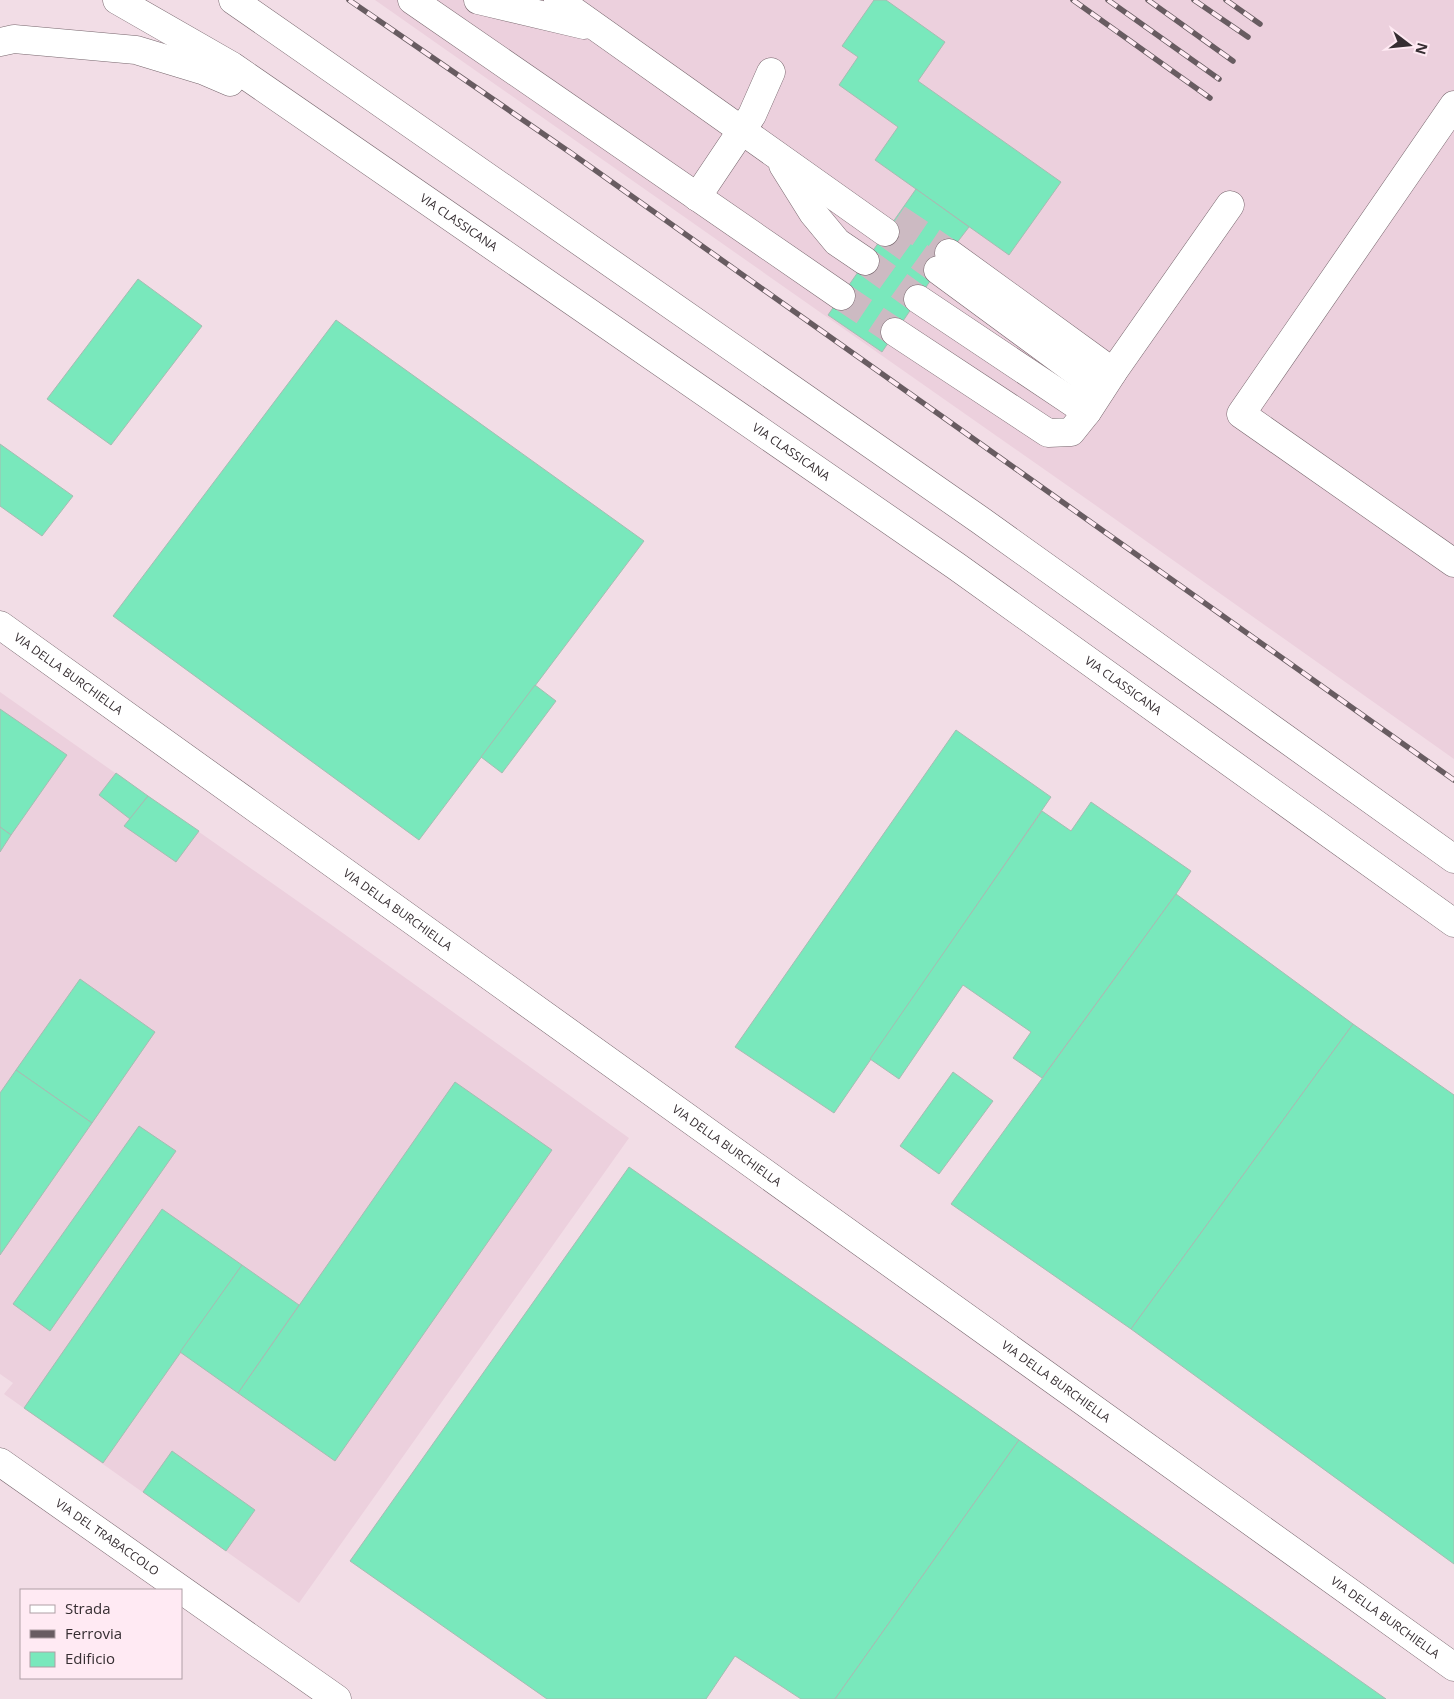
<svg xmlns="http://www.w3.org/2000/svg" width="1454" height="1699" font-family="'Open Sans',sans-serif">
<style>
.built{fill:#ecd0dd}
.building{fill:#79e8bc;stroke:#a7bbb2}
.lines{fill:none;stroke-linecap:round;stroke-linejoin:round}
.minor-tunnel{stroke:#ccbac2;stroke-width:28;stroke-dasharray:28 14;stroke-linecap:butt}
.minor-casing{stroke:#77666d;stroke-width:29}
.highway-casing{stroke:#77666d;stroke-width:29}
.minor{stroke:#fff;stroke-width:28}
.highway{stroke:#fff;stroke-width:28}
.rail-casing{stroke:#685c61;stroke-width:5.5}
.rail{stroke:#ffeaf3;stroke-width:4;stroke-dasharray:11;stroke-linecap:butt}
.labels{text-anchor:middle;stroke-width:5;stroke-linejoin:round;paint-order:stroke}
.street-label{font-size:12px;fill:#362e32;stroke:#ffeaf3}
</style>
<rect width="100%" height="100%" fill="#f2dde6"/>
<g class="built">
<path d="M375 0H1454V759L1098 507Z"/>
<path d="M0 692 333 926 629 1138 299 1603 4 1394 13 1383 0 1374Z"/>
</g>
<g class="building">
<path d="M874 0H886L945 42 918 81 1061 182 1009 255 875 160 898 127 839 85 858 57 842 46Z"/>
<path d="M916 189 969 227 949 253 882 352 828 315Z"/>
<path d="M138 279 202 326 111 445 47 399Z"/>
<path d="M336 320 644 541 419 840 113 616Z"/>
<path d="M0 444 73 496 42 536 0 506Z"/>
<path d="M535 685 556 701 502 773 481 757Z"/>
<path d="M0 709 67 755 11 835 0 827Z"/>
<path d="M956 730 1051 797 834 1113 735 1047Z"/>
<path d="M116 773 148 796 130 819 99 795Z"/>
<path d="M148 796 199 831 176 862 124 826Z"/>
<path d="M1091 802 1191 871 1176 894 1042 1078 1013 1058 1031 1032 963 985 899 1079 870 1059 1042 811 1071 831Z"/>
<path d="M0 827 11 835 0 852Z"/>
<path d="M1176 894 1353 1024 1131 1329 951 1204Z"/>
<path d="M80 979 155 1032 92 1123 16 1070Z"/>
<path d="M1353 1024 1454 1095V1564L1131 1329Z"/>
<path d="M16 1070 92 1123 0 1255V1093Z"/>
<path d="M953 1072 993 1101 939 1174 900 1146Z"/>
<path d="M455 1082 552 1150 335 1461 238 1393Z"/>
<path d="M139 1126 176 1151 50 1331 13 1304Z"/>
<path d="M629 1167 1019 1440 835 1699H801L735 1656 706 1699H547L350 1561Z"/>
<path d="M162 1209 242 1265 103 1463 24 1408Z"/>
<path d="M242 1265 299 1305 238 1393 180 1352Z"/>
<path d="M1019 1440 1386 1699H835Z"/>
<path d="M172 1451 255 1510 226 1551 143 1492Z"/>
</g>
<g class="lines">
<g class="minor-tunnel">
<path d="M897 218 949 253"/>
<path d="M885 232 938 270"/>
<path d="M865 261 918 299"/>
<path d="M841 296 895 332"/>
</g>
<g class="minor-casing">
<g id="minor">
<path d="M412 0 841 296"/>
<path d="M478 0 584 25"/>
<path d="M558 0 885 232"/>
<path d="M1454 105 1241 414 1454 563"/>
<path d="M783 165 813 213 837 242 865 261"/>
<path d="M697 197 752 115 771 72"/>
<path d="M949 253 1113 372"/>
<path d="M938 270 1101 390"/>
<path d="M918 299 1087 412"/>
<path d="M895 332 1048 433 1071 432 1087 412 1113 372 1230 205"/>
<path id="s1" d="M0 625 1454 1667"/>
<path id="s2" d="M0 1462 337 1699"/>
</g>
</g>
<g class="highway-casing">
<g id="highway">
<path id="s3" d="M117 0 232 66 956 566 1454 923"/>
<path d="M233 0 980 520 1454 859"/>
<path d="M0 42 14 39 136 50 202 70 230 82"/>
</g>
</g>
<use href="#minor" class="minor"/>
<use href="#highway" class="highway"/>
<g class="rail-casing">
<g id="rail">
<path d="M349 0 571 153 1454 780"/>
<path d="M1073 0 1210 98"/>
<path d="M1108 0 1219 79"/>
<path d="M1148 0 1233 61"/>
<path d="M1194 0 1248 37"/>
<path d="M1226 0 1260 24"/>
</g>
</g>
<use href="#rail" class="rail"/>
</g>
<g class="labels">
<g class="street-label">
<text dy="4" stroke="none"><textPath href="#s3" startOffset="408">VIA CLASSICANA</textPath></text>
<text dy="4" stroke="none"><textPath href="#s3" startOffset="812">VIA CLASSICANA</textPath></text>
<text dy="4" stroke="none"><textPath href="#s1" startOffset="84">VIA DELLA BURCHIELLA</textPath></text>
<text dy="4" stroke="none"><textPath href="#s3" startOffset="1218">VIA CLASSICANA</textPath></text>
<text dy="4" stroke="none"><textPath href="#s1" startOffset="489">VIA DELLA BURCHIELLA</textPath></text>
<text dy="4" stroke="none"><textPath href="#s1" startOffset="894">VIA DELLA BURCHIELLA</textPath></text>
<text dy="4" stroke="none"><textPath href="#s1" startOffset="1299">VIA DELLA BURCHIELLA</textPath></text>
<text dy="4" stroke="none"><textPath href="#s2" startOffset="131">VIA DEL TRABACCOLO</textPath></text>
<text dy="4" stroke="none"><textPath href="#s1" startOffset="1704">VIA DELLA BURCHIELLA</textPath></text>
</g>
</g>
<rect x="20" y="1589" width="162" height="90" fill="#ffeaf3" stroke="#af9fa6"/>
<rect x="30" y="1605" width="25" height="8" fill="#ffffff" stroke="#af9fa6"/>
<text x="65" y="1614" font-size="15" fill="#362e32">Strada</text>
<rect x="30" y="1630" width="25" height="8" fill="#685c61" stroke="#af9fa6"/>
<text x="65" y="1639" font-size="15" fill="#362e32">Ferrovia</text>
<rect x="30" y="1652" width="25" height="15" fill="#79e8bc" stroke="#af9fa6"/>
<text x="65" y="1664" font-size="15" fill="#362e32">Edificio</text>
<g transform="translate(1409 45) rotate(106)" stroke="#ffeaf3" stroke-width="4" paint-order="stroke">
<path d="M0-4L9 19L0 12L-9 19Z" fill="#362e32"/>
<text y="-8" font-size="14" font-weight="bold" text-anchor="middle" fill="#362e32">N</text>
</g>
</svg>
